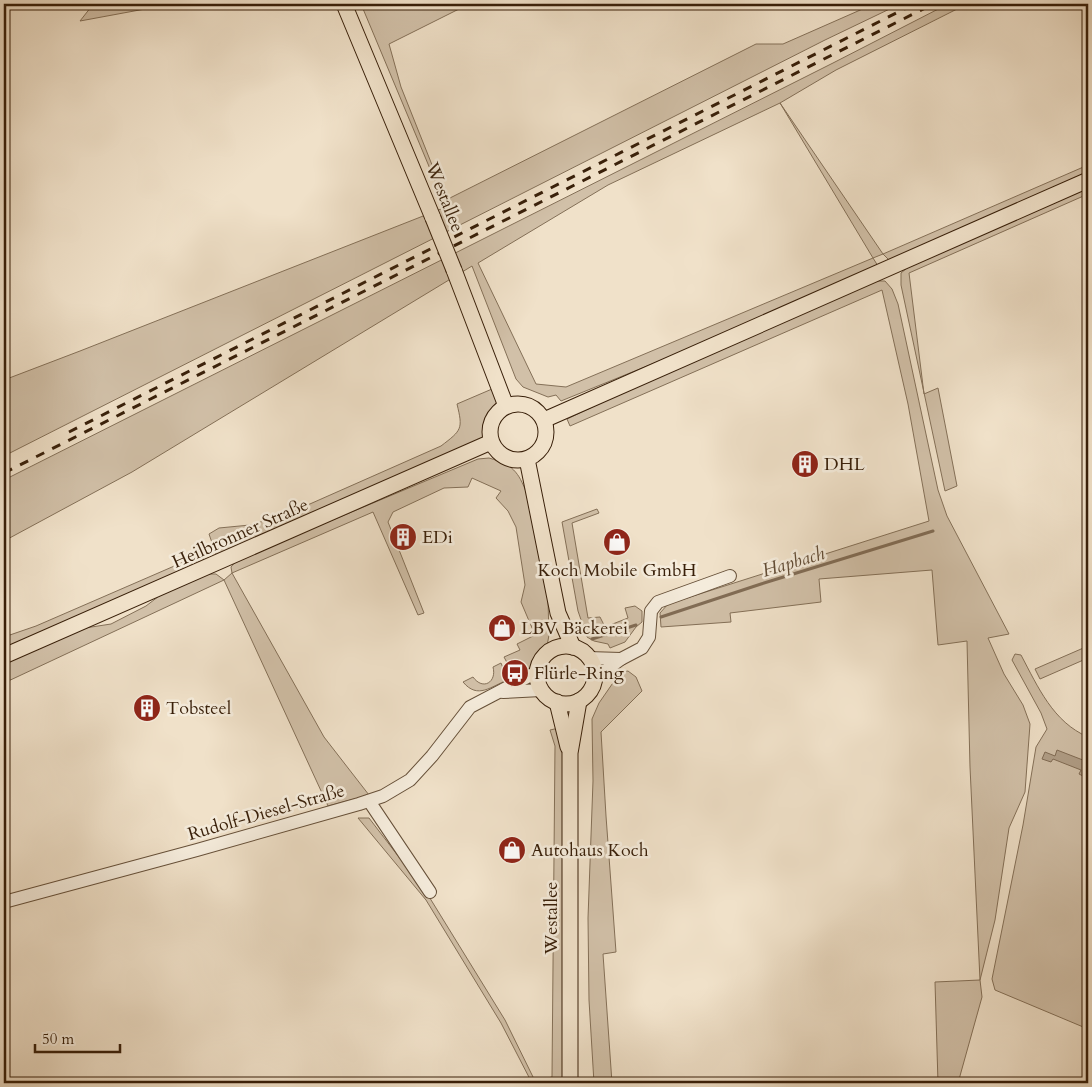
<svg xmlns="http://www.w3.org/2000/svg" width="1092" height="1087" font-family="Cardo,serif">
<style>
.green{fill:#d1c0a8;stroke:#847058;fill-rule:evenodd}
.water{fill:#b19f88;stroke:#816c55}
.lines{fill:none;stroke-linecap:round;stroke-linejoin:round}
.stream{stroke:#816c55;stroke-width:3}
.minor-casing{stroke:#665039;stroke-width:14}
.major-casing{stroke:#381f09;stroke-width:17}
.minor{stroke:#f5ecdc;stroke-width:12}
.major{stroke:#f0e1c9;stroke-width:15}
.rail{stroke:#381f09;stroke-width:3;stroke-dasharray:9 9;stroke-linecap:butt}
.major-bridge-casing{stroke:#381f09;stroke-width:17;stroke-linecap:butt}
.major-bridge{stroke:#f0e1c9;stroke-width:15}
.labels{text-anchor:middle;stroke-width:5;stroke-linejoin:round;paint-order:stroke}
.street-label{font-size:18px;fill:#381f09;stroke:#f5ecdc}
.poi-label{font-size:18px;fill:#381f09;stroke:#f5ecdc;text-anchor:start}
.water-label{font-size:19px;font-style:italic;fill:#624c35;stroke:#f5ecdc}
</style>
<rect width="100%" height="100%" fill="#f0e1c9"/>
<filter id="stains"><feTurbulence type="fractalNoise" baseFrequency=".004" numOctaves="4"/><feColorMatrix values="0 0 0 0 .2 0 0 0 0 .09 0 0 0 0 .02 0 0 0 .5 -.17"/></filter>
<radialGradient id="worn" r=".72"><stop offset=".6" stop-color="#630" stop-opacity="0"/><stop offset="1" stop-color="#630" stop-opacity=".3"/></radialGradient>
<g class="green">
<path d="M103 4H172L80 21 91 7Z"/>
<path d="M361 4H469L389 44 401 87 446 200 756 44H783L858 11 873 4H900L825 40 4 456V380L80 351 446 207Z"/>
<path d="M948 4H967L836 70 780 103 883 254 1088 165V174L890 261 883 254 873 258 878 266 711 340 561 401 556 395 548 397 523 387 516 379 472 266 132 472 4 541V480L833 63ZM780 103 873 258 566 387 536 384 478 263 608 185Z"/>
<path d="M1088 186V194L909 273 924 394 938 388 957 486 945 491 901 285V273L912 264Z"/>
<path d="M872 281H885L892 289 898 304 938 490 947 516 1009 634 988 638 1004 674 1023 705 1030 724 1025 792 1009 828 995 920 980 980 982 997 958 1083H938L935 982 980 980 970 767 967 641 938 645 932 570 819 579 821 602 730 613 731 622 661 627 660 613 668 604 929 521 908 404 882 290 570 426 567 419 702 355Z"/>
<path d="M499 386 506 406C490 416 488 424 491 442L219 563 209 534 219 528 250 525 285 515 441 446C462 430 463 429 457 404Z"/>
<path d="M489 458C513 465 518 471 527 494L548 601 549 635 547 646 536 655 532 666 522 675 518 669 512 672 504 657 520 650 517 644 535 635 521 602 525 585 516 527 508 511 496 498 501 491 472 478 468 487 444 488 393 512 388 522 424 613 418 615 373 512 232 573 324 737 369 795 328 806 224 580 4 683V663L85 628 111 624 146 606 163 593 207 574H216L224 580 232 573 231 567 237 560 478 459Z"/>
<path d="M597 509 599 513 572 523 588 618 600 617 605 627 628 618 625 608 635 606 642 611V622L636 627 625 642 610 648 608 644 594 641 587 637 578 611 562 522Z"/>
<path d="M202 554 204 562 4 651V637L36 626Z"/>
<path d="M1088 646V658L1040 679 1035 669Z"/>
<path d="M1015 654 1021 655C1038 687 1053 722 1088 737V1029L995 990 992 979 1023 825 1036 747 1047 729 1041 713 1012 660Z"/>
<path d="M501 663 508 680C491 686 478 700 463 682L473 677C483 691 497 682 493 667Z"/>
<path d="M628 671 636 677 642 691 601 732 606 816 616 952 603 954 612 1083H594L589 1000 588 918 593 781 592 719 599 703 617 677V673Z"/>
<path d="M559 728 564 759 563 1083H532L501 1023 426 900 358 818H369L428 895 505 1020 535 1081 552 1077 555 746 550 730Z"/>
</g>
<path class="water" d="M1057 750 1088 762 1083 776 1079 774 1081 770 1053 759 1051 762 1042 759 1045 752 1055 756Z"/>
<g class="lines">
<g class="stream">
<path d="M661 617 761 584 933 531"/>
<path d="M592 639 636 625"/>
</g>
<g class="minor-casing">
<g id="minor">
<path d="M588 658 621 659"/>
<path d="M594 679 621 659 642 648 649 637 651 611 658 602 730 576"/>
<path d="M503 692 541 690"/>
<path d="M369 801 430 892"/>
<path d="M4 902 197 850 359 804 383 796 410 780 432 756 470 707 537 672"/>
</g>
</g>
<g class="major-casing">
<g id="major">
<path d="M344 4 433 218"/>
<path d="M454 270 506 406"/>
<circle cx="518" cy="432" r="28"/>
<path d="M544 420 1088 180"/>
<path d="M527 459 558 613 573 647"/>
<circle cx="566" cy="675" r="29"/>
<path d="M4 656 491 442"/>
<path d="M557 702 568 747"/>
<path d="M570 1083V753L579 701"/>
</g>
</g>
<use href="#minor" class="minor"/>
<use href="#major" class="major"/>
<g class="rail">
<path d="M69 432 914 4"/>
<path d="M4 473 933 4"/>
</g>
<g class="major-bridge-casing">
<path id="major-bridge" d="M433 218 454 270"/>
</g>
<use href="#major-bridge" class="major-bridge"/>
</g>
<defs>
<g id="building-disc" transform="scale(1.4375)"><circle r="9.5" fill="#8f2418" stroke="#f5ecdc"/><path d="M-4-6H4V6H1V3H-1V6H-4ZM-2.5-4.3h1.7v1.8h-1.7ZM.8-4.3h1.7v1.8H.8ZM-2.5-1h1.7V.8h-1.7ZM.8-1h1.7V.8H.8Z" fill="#fff"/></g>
<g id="shop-disc" transform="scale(1.4375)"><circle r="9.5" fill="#8f2418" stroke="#f5ecdc"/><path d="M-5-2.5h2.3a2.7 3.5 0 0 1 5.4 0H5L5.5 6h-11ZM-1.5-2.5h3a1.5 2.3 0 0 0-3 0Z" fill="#fff"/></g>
<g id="bus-disc" transform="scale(1.4375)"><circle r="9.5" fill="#8f2418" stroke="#f5ecdc"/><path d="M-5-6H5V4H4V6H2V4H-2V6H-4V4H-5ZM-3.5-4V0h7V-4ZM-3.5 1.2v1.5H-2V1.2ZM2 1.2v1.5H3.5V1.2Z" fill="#fff"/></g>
</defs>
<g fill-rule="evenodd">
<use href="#building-disc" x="805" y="464"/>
<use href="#building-disc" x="403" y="537"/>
<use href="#shop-disc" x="617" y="542"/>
<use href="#shop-disc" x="502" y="628"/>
<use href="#bus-disc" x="515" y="673"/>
<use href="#building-disc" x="147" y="708"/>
<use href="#shop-disc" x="512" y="850"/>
</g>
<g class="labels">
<g class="street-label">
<text transform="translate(445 197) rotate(68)" y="6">Westallee</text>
<text transform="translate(240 533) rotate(-24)" y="6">Heilbronner Straße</text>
<text transform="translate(266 812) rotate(-16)" y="6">Rudolf-Diesel-Straße</text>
<text transform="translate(551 918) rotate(-90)" y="6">Westallee</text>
</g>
<g class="poi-label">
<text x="824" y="470">DHL</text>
<text x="422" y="543">EDi</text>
<text x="617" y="576" text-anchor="middle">Koch Mobile GmbH</text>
<text x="521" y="634">LBV Bäckerei</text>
<text x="534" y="679">Flürle-Ring</text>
<text x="166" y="714">Tobsteel</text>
<text x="531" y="856">Autohaus Koch</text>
</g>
<g class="water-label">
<text transform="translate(793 561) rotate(-17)" y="7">Hapbach</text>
</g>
</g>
<rect width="1092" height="1087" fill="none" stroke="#f0e1c9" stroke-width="20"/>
<rect x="5" y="5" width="1082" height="1077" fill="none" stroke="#381f09" stroke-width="2.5"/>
<rect x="10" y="10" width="1072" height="1067" fill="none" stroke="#381f09"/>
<path d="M35 1044v8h85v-8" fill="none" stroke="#381f09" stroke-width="2.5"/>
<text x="42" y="1044" font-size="15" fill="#381f09" stroke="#f5ecdc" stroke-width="4" paint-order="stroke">50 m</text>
<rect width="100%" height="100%" filter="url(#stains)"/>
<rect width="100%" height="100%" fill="url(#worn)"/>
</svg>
